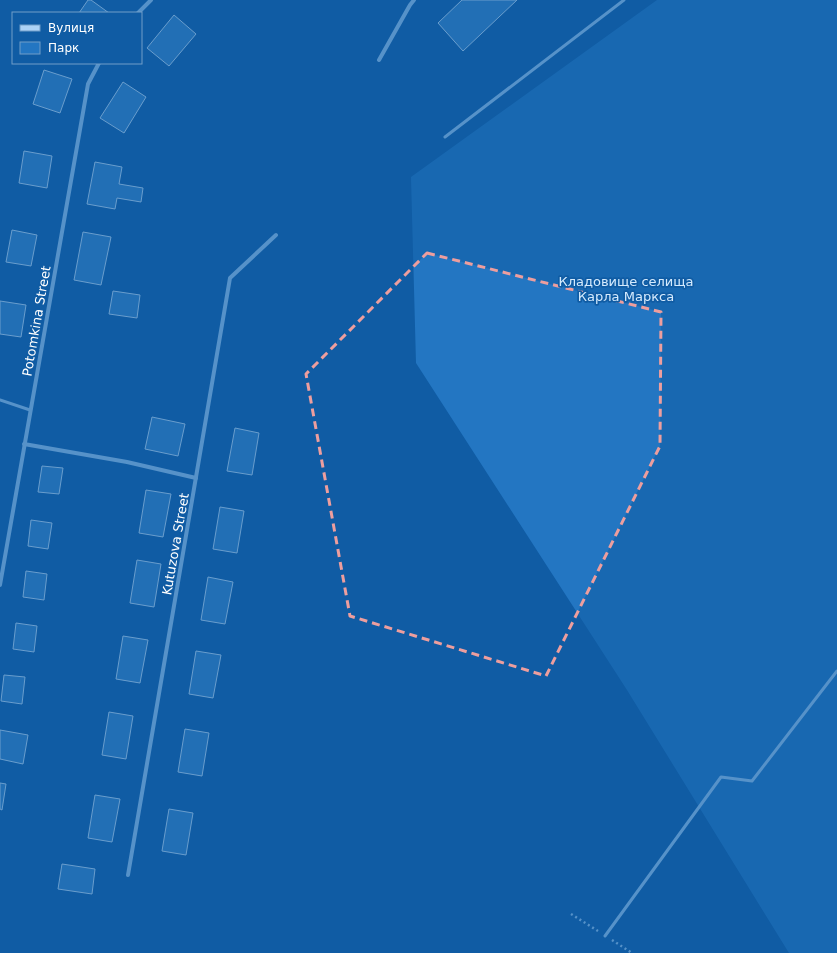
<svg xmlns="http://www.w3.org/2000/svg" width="837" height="953" font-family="'DejaVu Sans',sans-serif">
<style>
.green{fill:#2376c2}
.building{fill:#3985ca;stroke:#d5ebfe}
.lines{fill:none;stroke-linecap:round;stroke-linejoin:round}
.path{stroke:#abd2f6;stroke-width:2.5;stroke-dasharray:2 3;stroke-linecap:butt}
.service{stroke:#abd2f6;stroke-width:3}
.minor{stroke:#abd2f6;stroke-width:4}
.marked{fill:none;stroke:#ed9e9e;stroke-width:3;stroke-dasharray:8 5;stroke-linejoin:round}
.labels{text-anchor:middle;stroke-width:3.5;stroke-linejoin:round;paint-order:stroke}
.park-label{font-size:13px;fill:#d5ebfe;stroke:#105ca4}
.street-label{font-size:13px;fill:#fff;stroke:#105ca4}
</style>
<rect width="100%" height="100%" fill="#105ca4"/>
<path class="green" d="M657 0H837V953H789L627 690 416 363 411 177Z"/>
<g class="building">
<path d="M88 0H91L109 13H79Z"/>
<path d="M462 0H517L463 51 438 23Z"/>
<path d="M174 15 196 34 169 66 147 48Z"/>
<path d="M44 70 72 79 60 113 33 104Z"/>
<path d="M123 82 146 97 124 133 100 118Z"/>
<path d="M24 151 52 156 47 188 19 183Z"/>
<path d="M95 162 122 167 119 184 143 188 141 202 117 198 115 209 87 204Z"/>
<path d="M12 230 37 235 31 266 6 262Z"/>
<path d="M83 232 111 237 101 285 74 280Z"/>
<path d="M113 291 140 295 137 318 109 314Z"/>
<path d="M0 301 26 305 21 337 0 334Z"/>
<path d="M152 417 185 424 178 456 145 449Z"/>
<path d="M235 428 259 433 252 475 227 471Z"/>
<path d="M42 466 63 468 59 494 38 492Z"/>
<path d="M146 490 171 494 163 537 139 533Z"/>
<path d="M220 507 244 511 237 553 213 549Z"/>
<path d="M31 520 52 523 48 549 28 546Z"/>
<path d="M137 560 161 564 154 607 130 603Z"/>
<path d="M26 571 47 574 44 600 23 597Z"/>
<path d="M208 577 233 582 225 624 201 620Z"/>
<path d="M16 623 37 626 34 652 13 649Z"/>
<path d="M123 636 148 640 140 683 116 679Z"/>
<path d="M196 651 221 655 213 698 189 694Z"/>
<path d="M4 675 25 677 22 704 1 701Z"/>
<path d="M109 712 133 716 126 759 102 755Z"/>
<path d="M185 729 209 733 202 776 178 772Z"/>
<path d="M0 730 28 735 23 764 0 759Z"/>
<path d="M0 783 6 784 2 810 0 809Z"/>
<path d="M95 795 120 799 112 842 88 838Z"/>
<path d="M169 809 193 813 186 855 162 851Z"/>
<path d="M62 864 95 869 92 894 58 889Z"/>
</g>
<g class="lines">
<g class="path">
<path d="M571 914 598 931"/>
<path d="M612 940 632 953"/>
</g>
<g class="service">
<path d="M445 137 624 0"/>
<path d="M0 400 30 410"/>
<path d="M605 936 721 777 752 781 837 671"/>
</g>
<g class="minor">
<path d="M138 13 151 0"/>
<path d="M379 60 410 5 414 0"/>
<path d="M24 444 127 462 196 478"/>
<path d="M0 585 88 84 99 63"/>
<path d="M128 875 230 278 276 235"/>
</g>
</g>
<path d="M0 0H837V953H0ZM427 253 661 312 660 446 546 676 350 616 306 374Z" fill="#105ca4" fill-opacity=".55" fill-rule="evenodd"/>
<path class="marked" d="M427 253 661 312 660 446 546 676 350 616 306 374Z"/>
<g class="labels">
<g class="park-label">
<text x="626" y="286">Кладовище селища<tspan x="626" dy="15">Карла Маркса</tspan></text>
</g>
<g class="street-label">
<text transform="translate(36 321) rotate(-80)" y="5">Potomkina Street</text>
<text transform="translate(175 544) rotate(-80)" y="5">Kutuzova Street</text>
</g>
</g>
<rect x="12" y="12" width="130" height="52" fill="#105ca4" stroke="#709dc8"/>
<rect x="20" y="25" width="20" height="6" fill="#abd2f6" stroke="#709dc8"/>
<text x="48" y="32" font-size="12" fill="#ffffff">Вулиця</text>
<rect x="20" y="42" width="20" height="12" fill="#2376c2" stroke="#709dc8"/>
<text x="48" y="52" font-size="12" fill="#ffffff">Парк</text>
</svg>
